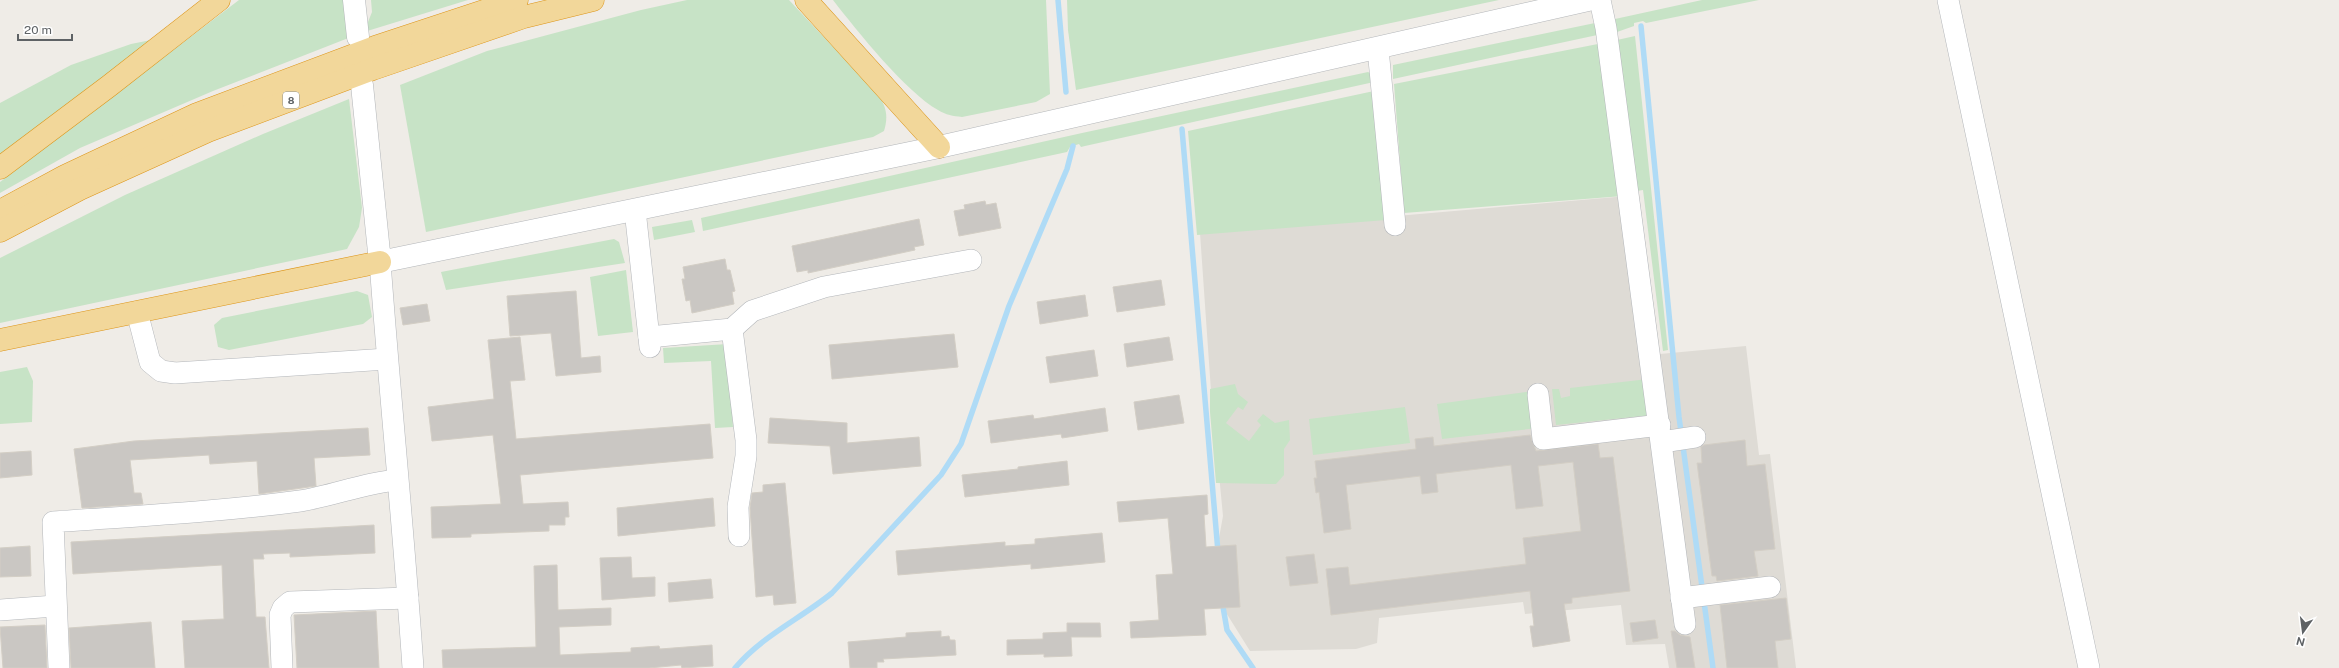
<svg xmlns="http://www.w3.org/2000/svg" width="2339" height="668" font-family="'Public Sans',sans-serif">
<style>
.education{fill:#dedbd5}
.green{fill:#c7e3c6}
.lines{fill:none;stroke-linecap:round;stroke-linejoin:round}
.stream{stroke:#afdbf6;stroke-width:5.5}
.building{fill:#cac7c3;stroke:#d3cec5}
.street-casing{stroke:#b3b6ba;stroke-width:22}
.secondary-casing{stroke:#b3b6b9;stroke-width:23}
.highway-casing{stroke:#dd9518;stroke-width:23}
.street{stroke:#fff;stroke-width:21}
.secondary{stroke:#fff;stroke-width:22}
.highway{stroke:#f2d79a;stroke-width:22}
.labels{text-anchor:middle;stroke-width:4;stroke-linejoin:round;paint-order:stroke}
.shield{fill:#fff;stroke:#8e9193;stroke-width:1}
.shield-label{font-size:10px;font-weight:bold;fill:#5e6265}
</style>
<rect width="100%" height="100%" fill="#efece7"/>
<path class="education" d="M1639 195 1660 354 1746 346 1759 455 1770 454 1796 668H1669L1665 644 1626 645 1621 605 1525 614 1523 602 1379 618 1377 643 1356 649 1250 651 1225 611 1219 538 1223 516 1211 391 1200 233Z"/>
<g class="green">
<path d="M239 0H343L351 37 213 91 80 148 0 193V182Z"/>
<path d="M371 0H468L364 32 372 12Z"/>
<path d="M687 0H789L879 96C887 108 888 118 884 131L873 137 426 232 400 85 487 51 641 10Z"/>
<path d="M833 0H1046L1050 94 1036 102 962 117C953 116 946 115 938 110 906 92 857 31 833 0Z"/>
<path d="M1067 0H1499L1076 90 1068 30Z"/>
<path d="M1702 0H1759L1646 23 1643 21 1634 23V26L1617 32 1615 19Z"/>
<path d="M1595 23 1602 34 1393 79V65Z"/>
<path d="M1635 36 1668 350 1663 351 1643 190 1637 191 1617 40Z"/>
<path d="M156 39 0 160V103L71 65 131 44Z"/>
<path d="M1603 43 1623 196 1404 213 1394 84Z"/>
<path d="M1368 72 1372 74 1374 82 1085 146 1081 147 1079 144 1070 147 1067 152 703 231 701 218 1082 133Z"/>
<path d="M1374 91 1386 220 1197 235 1188 131Z"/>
<path d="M349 99 362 208 359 227 347 249 0 323V258L125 195 263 134Z"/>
<path d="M692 220 695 232 654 240 652 227Z"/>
<path d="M614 239 619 242 625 263 446 290 441 272Z"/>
<path d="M626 270 633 332 598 336 590 277Z"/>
<path d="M357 291 368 295 372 317 363 324 229 350 218 347 214 325 222 318Z"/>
<path d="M728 344 733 427 715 428 711 361 664 363 663 348Z"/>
<path d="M27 367 33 381 32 422 0 424V372Z"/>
<path d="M1648 379 1652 415 1556 425 1552 389H1559L1561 398 1570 396V388Z"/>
<path d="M1235 384 1238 394 1248 402 1243 410 1238 407 1226 423 1249 441 1261 425 1257 421 1263 414 1275 423 1289 420 1290 440 1284 449V475L1276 484 1216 483 1210 412V389Z"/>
<path d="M1533 391 1538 428 1442 439 1437 404Z"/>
<path d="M1405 407 1410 443 1313 455 1309 419Z"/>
</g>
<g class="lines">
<g class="stream">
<path d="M1058 0 1066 92"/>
<path d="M1641 26 1679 417 1713 668"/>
<path d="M1182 129 1218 552"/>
<path d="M1222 601 1227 630 1253 668"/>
<path d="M735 668C762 636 800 619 832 593L941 475 961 444 1009 306 1067 169 1073 146"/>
</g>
</g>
<g class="building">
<path d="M985 201 986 205 996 203 1001 228 959 236 954 211 965 209 964 205Z"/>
<path d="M919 219 924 245 914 247 915 250 808 273V270L797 272 792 246Z"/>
<path d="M725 259 727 270H730L735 291 732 292 734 304 692 313 690 300 686 301 682 279H685L683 267Z"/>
<path d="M1161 280 1165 305 1117 312 1113 287Z"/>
<path d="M576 291 581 358 600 356 601 372 556 376 551 333 510 336 507 296Z"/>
<path d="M1085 295 1088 316 1040 324 1037 302Z"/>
<path d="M427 304 430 321 403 325 400 308Z"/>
<path d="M954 334 958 367 832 379 829 345Z"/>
<path d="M520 337 525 380 510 381 516 439 710 424 713 458 520 475 523 504 568 502 569 517H565V525H549V531L471 534V537L432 538 431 507 501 504 493 435 432 441 428 407 494 399 488 340Z"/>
<path d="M1169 337 1173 360 1127 367 1124 344Z"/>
<path d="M1094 350 1098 376 1050 383 1046 357Z"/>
<path d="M1179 395 1184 423 1138 430 1134 402Z"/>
<path d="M1105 408 1108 431 1062 438 1061 434 991 443 988 421 1033 415 1034 419Z"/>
<path d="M770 418 847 423V443L919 437 921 466 833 474 830 446 768 443Z"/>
<path d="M368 428 370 455 314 458 316 486 259 494 257 461 210 464 209 455 130 460 134 493H141L143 504 82 508 74 449 134 441Z"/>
<path d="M1530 435 1536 451 1598 444 1600 458 1613 457 1630 591 1572 598V603L1564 604 1570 641 1533 647 1530 626H1534L1530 591 1331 615 1326 569 1348 567 1350 585 1526 564 1523 538 1581 531 1573 462 1538 466 1543 506 1516 509 1511 465 1436 474 1438 492 1422 494 1420 476 1346 485 1351 529 1324 533 1319 492 1316 493 1314 478H1317L1315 461 1416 449 1415 439 1433 437 1434 446Z"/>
<path d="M1745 440 1747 466 1765 464 1775 549 1754 551 1758 576 1717 581 1716 576H1712L1697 463H1702L1701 447 1704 445Z"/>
<path d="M31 451 32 475 0 478V453Z"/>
<path d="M1067 461 1069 485 965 497 962 475 1018 469V467Z"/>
<path d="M785 483 796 603 774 605 773 595 756 597 750 508 752 493 763 492V485Z"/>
<path d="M1207 495 1208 514 1204 515 1206 547 1236 545 1240 607 1204 609 1206 635 1131 638 1130 622 1159 620 1156 575 1173 574 1168 518 1119 522 1117 502Z"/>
<path d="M713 498 715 526 618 536 617 508Z"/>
<path d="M374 525 375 553 290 557V553L263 554 264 559H253L256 617H265L269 668H185L182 621 224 619 222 565 73 574 71 542Z"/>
<path d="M1102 533 1105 562 1031 569V564L898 575 896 551 1005 542V546L1035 544V539Z"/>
<path d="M30 546 31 576 0 577V548Z"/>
<path d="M1314 554 1318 583 1290 586 1286 557Z"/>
<path d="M631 557 632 578 655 577V596L602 600 600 558Z"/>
<path d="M557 565 558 610 611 608V625L559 627 560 655 631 652V648L659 646 660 649 712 645 713 666 682 668 681 665 649 668H443L442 650 536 647 534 566Z"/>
<path d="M711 579 713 598 669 602 668 583Z"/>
<path d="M1786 598 1791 639 1775 641 1778 668H1727L1720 605Z"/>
<path d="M376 611 379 668H297L294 615Z"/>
<path d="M1655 620 1658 638 1633 642 1630 623Z"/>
<path d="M151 622 155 668H71L69 628Z"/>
<path d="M1067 623H1100L1101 637H1071L1072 656 1044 657V654L1007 655V640L1043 639V633L1067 632Z"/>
<path d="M45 625 47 668H3L0 627Z"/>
<path d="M941 631V637L949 636 950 640H955L956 655 883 659 884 662H877V668H850L848 642 906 637V633Z"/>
<path d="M1671 631H1675L1680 635 1690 637 1695 668H1677Z"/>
</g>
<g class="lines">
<g class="street-casing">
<g id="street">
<path d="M1600 0 1606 28 1685 624"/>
<path d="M1948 0 2089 668"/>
<path d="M1378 49 1395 225"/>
<path d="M635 210 650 347"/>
<path d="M380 262C390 398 404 533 413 668"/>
<path d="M137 312 150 362 161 371 175 373 387 359"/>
<path d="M732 329 746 440V456L738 507 739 536"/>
<path d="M649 337 732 329 752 311 824 287 971 260"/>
<path d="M1538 394 1543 439 1660 425"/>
<path d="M1662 442 1695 437"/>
<path d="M1681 598 1770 587"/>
<path d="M0 610 55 606"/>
<path d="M59 668 53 522C135 516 218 512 300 501 333 496 363 483 397 480"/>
<path d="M282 668 280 615 283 608 290 602 408 598"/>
</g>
</g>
<g class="secondary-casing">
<g id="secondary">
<path d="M354 0 358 37"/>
<path d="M362 85 380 262 939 147 1588 0"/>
</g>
</g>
<g class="highway-casing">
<g id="highway">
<path d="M806 0 939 147"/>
<path d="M0 168 109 86 219 0"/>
<path d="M0 211 65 176 197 114 375 47 517 0"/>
<path d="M0 231 80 189 208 131 373 69 524 17 593 0"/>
<path d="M0 340 380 262"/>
</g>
</g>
<use href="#street" class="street"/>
<use href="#secondary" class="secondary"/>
<use href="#highway" class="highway"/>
</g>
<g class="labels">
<rect class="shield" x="283" y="92" width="16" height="16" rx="3"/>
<g class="shield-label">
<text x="291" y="104">8</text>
</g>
</g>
<g transform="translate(2303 632) rotate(194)" stroke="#ffffff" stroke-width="3" paint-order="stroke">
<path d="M0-3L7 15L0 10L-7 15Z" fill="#5e6265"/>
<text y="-6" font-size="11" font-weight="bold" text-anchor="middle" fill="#5e6265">N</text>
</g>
<path d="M18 34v6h54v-6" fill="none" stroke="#5e6265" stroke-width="2"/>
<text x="24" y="34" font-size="12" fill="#5e6265" stroke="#ffffff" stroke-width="3" paint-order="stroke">20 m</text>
</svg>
